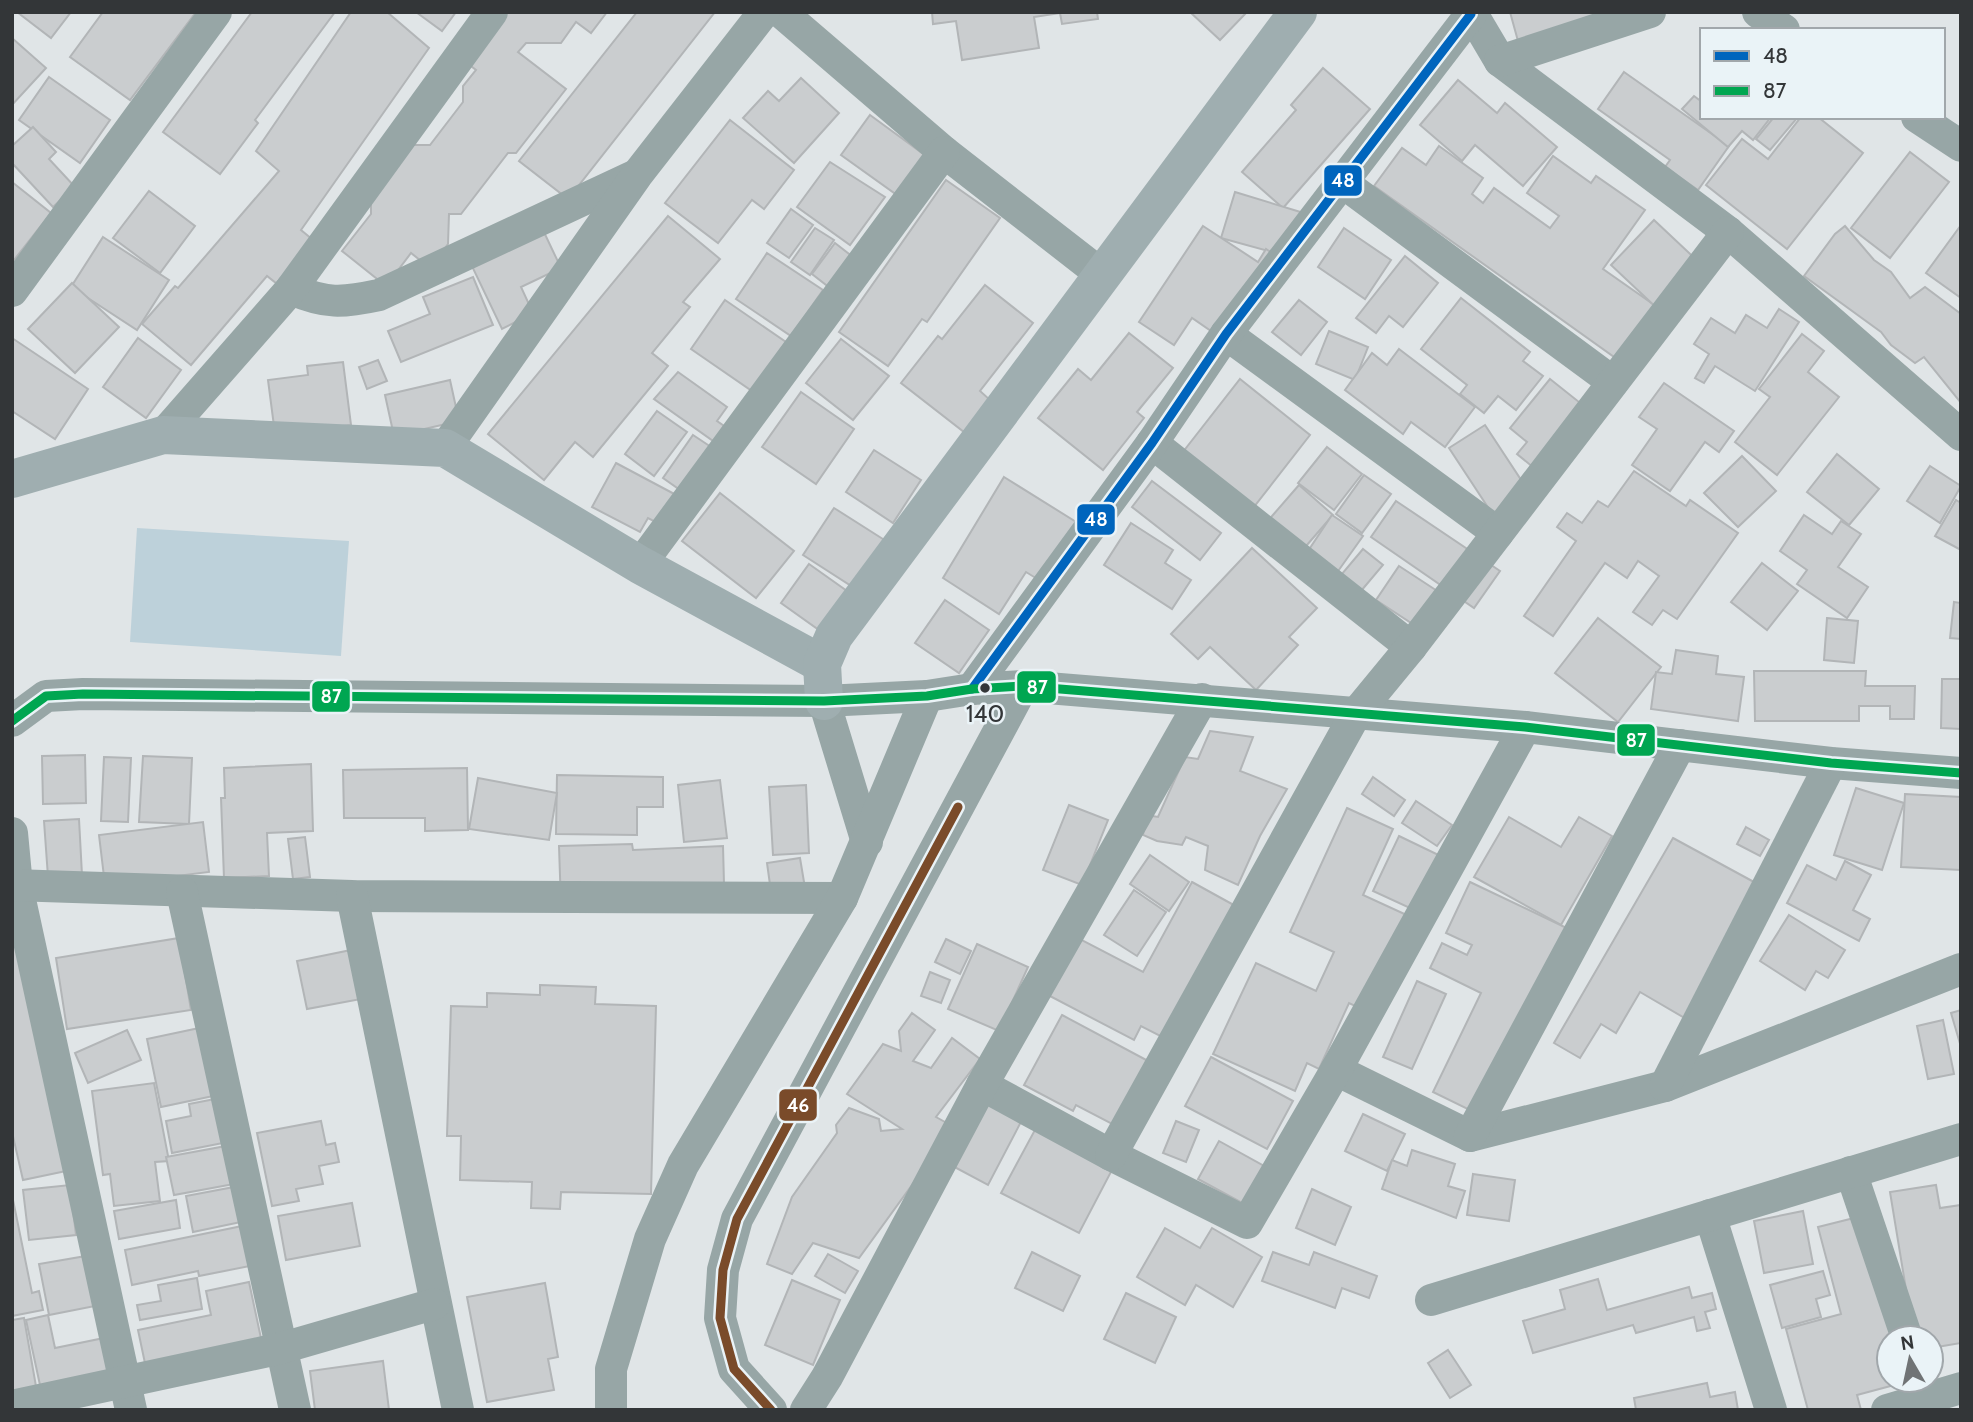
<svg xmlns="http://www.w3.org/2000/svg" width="1973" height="1422" font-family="Cabin,sans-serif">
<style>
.green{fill:#bdd1da}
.building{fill:#cacdcf;stroke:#b2b5b7;stroke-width:2}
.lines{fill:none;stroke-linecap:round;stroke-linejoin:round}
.street{stroke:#97a6a6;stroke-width:32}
.secondary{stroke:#9faeb0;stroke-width:38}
.bus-1-casing{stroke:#eaf3f7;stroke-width:14}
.bus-2-casing{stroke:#eaf3f7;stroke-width:14}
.bus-3-casing{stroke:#eaf3f7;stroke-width:14}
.bus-1{stroke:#0065bd;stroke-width:9}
.bus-2{stroke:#00a651;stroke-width:9}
.bus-3{stroke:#7a4b2a;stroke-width:9}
.bus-dot{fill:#333638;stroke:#eaf3f7;stroke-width:2.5}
.labels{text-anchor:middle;stroke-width:5;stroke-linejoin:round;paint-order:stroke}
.bus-label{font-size:24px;fill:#333638;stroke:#eaf3f7}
.line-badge{stroke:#eaf3f7;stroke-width:2.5}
.badge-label{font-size:19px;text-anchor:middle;font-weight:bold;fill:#fff}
</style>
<rect width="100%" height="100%" fill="#e0e5e7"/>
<path class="green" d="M137 528 349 541 341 656 130 642Z"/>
<g class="building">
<path d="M17 12H71L51 38Z"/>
<path d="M103 12H196L130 100 70 57Z"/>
<path d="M252 12H335L255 120 258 123 220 174 163 132Z"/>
<path d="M351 12H387L429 48 301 230 318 244 281 287 267 276 191 365 142 324 175 286 178 288 279 171 256 151Z"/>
<path d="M416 12H456L442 31Z"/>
<path d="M507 12H607L591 33 576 22 561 43H526L518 52 566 89 516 153H508L461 214H449L448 244 430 268 411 253 386 286 342 251 371 214V197L413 145H430L463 102V86L476 70 467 63Z"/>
<path d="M637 12H715L568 199 519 161Z"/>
<path d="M932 12H1097L1098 19 1062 24 1060 13 1034 17 1039 48 962 60 956 21 933 24Z"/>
<path d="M1190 12H1247L1220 40Z"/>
<path d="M1510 12H1618L1518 41Z"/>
<path d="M12 38 46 68 12 105Z"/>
<path d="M1323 68 1370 109 1283 208 1242 172 1296 110 1291 105Z"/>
<path d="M1624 72 1729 146 1698 190 1665 167 1670 160 1598 109Z"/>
<path d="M49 77 110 120 80 163 19 120Z"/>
<path d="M801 78 839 113 794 163 743 118 768 91 779 101Z"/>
<path d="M1458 80 1497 113 1505 103 1557 147 1523 186 1475 145 1462 161 1420 125Z"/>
<path d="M1694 96 1702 102V117H1771L1753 140 1742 131 1728 147 1682 109Z"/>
<path d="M870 115 926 156 897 195 841 155Z"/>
<path d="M1774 117H1798L1770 150 1756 139Z"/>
<path d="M1801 117H1818L1863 153 1787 249 1706 185 1742 139 1768 159Z"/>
<path d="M730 120 794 170 764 209 752 200 718 243 665 203Z"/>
<path d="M33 127 56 152 49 159 75 187 53 207 12 163V146Z"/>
<path d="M1439 146 1483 178 1472 194 1483 203 1494 188 1550 228 1559 216 1527 193 1553 156 1591 183 1596 176 1645 210 1603 269 1670 316 1631 369 1374 186 1402 148 1426 165Z"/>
<path d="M1910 152 1949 182 1890 258 1851 228Z"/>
<path d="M830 162 885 197 850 245 797 207Z"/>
<path d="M946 180 1000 218 927 322 922 319 888 366 839 332Z"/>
<path d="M12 182 51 213 14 260 12 259Z"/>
<path d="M149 191 195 226 160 273 113 238Z"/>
<path d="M1235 192 1307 214 1294 258 1221 238Z"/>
<path d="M791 209 813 225 789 258 767 243Z"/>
<path d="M668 216 720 259 683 302 690 307 652 353 668 366 593 457 575 442 544 480 488 434Z"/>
<path d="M1654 220 1704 267 1661 312 1611 265Z"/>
<path d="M1961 225V298L1926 273Z"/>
<path d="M1203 226 1258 262 1266 249 1282 260 1227 342 1192 318 1174 345 1139 322Z"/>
<path d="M1845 226 1874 260 1891 272 1910 298 1925 287 1961 314V403L1924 357 1915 363 1891 345 1881 332 1804 276 1835 234Z"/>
<path d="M542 228 561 268 521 287 533 313 502 329 470 262Z"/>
<path d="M815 228 834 240 810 275 791 262Z"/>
<path d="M1344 228 1391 260 1365 299 1318 267Z"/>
<path d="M103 237 169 280 137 330 71 287Z"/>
<path d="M835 243 853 257 830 288 812 274Z"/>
<path d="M767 253 823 290 791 336 736 299Z"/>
<path d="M1405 256 1438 283 1403 327 1389 316 1376 333 1356 318Z"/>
<path d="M473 277 493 325 401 362 388 331 430 314 423 297Z"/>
<path d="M72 283 119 327 75 373 28 329Z"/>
<path d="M985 285 1033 323 980 391 990 400 964 432 901 383 938 336 942 339Z"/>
<path d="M1461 298 1530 352 1523 361 1543 376 1516 410 1498 396 1484 413 1460 394 1467 385 1421 349Z"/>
<path d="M725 300 786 342 752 391 691 349Z"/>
<path d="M1299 300 1327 322 1301 355 1272 332Z"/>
<path d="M1779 309 1799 322 1755 391 1715 366 1704 383 1695 378 1709 354 1694 344 1711 318 1735 333 1746 315 1767 328Z"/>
<path d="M1329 331 1368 347 1355 380 1316 364Z"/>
<path d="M1129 333 1173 368 1137 412 1144 418 1103 470 1038 418 1078 369 1091 380Z"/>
<path d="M1802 334 1824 351 1808 372 1839 397 1777 475 1735 442 1770 397 1759 389Z"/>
<path d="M12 338 88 389 55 439 12 411Z"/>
<path d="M138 338 181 370 146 418 103 387Z"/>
<path d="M841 339 889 376 853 420 806 383Z"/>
<path d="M1399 349 1475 407 1445 447 1411 422 1403 434 1345 390 1372 353 1387 365Z"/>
<path d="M378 360 387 381 367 389 359 367Z"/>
<path d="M343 362 351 425 275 434 268 380 308 375 307 366Z"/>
<path d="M678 372 727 407 717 421 727 428 716 443 654 399Z"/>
<path d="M1240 379 1310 435 1250 512 1179 457Z"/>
<path d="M1550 379 1589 410 1534 468 1517 454 1527 442 1510 428Z"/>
<path d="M450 380 459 421 394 436 385 395Z"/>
<path d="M1664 383 1734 431 1719 452 1705 442 1670 491 1632 465 1657 429 1639 417Z"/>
<path d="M801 392 854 429 816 484 762 447Z"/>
<path d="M657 411 687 432 654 476 625 454Z"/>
<path d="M1485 425 1529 492 1493 515 1449 448Z"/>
<path d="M693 435 714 449 683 492 663 478Z"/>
<path d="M1327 447 1362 474 1334 510 1298 483Z"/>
<path d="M874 450 921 480 893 523 846 492Z"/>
<path d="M1837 454 1879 489 1849 525 1807 492Z"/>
<path d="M1742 456 1776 491 1738 527 1704 493Z"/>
<path d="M616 463 695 505 679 534 648 518 640 532 592 507Z"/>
<path d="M1930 466 1961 486 1940 523 1907 501Z"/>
<path d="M1634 471 1686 506 1690 500 1738 533 1677 619 1663 610 1652 625 1633 612 1659 576 1638 561 1627 578 1605 563 1553 636 1524 616 1576 541 1557 527 1567 513 1582 523 1598 501 1608 507Z"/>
<path d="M1364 475 1391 494 1362 533 1336 514Z"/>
<path d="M1004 477 1089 530 1052 588 1026 572 999 614 943 578Z"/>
<path d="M1152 481 1221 533 1200 560 1132 507Z"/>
<path d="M1299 485 1333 515 1300 553 1266 523Z"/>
<path d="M720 493 794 551 756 598 682 541Z"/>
<path d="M1956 500 1961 503V550L1935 536Z"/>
<path d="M1396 501 1500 571 1474 608 1371 537Z"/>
<path d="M834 508 886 541 856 589 803 555Z"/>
<path d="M1332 515 1363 536 1336 574 1306 554Z"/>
<path d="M1804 515 1832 534 1841 521 1861 534 1838 567 1868 587 1847 618 1797 584 1807 570 1780 551Z"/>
<path d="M1131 523 1173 550 1165 563 1191 580 1172 609 1104 565Z"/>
<path d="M1252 548 1317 608 1289 637 1298 645 1256 690 1210 647 1198 659 1171 634Z"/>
<path d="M1363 549 1383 565 1361 591 1341 575Z"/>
<path d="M1762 563 1798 591 1767 630 1731 602Z"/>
<path d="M809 564 847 591 819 630 781 603Z"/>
<path d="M1399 566 1451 600 1428 634 1376 600Z"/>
<path d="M945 600 989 630 959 673 915 643Z"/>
<path d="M1954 602 1961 603V639L1950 638Z"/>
<path d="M1598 618 1661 667 1618 722 1555 673Z"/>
<path d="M1827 618 1858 621 1854 663 1824 660Z"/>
<path d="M1676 650 1718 656 1716 674 1744 677 1738 721 1651 709 1656 672 1672 674Z"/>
<path d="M1754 671H1866L1865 686H1915L1914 719H1890V706H1859V721H1755Z"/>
<path d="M1942 679H1961V729L1941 728Z"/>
<path d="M1210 731 1253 737 1240 771 1287 789 1260 836 1238 885 1205 870 1208 846 1186 837 1182 845 1157 841 1143 835 1146 815 1158 817 1185 757 1198 759Z"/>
<path d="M85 755 86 803 43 804 42 756Z"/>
<path d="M143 756 192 758 189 824 139 822Z"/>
<path d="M104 757 131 758 128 822 101 821Z"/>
<path d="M311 764 313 831 267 833 269 876 224 878 221 798H225L224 768Z"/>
<path d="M467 768 468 830 425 831V818H344L343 770Z"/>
<path d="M557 775 663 777V807H637V835L556 834Z"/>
<path d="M1373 777 1405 800 1394 816 1362 794Z"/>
<path d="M478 778 557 793 549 840 469 829Z"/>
<path d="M720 780 727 838 684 842 678 785Z"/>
<path d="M806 785 809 853 773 855 769 787Z"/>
<path d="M1856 788 1904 803 1882 870 1834 855Z"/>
<path d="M1905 794 1961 797V870L1901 867Z"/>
<path d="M1416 801 1452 825 1437 846 1402 823Z"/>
<path d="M1069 805 1108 820 1082 885 1043 870Z"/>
<path d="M1347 808 1393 829 1363 895 1424 923 1366 1011 1349 1003 1319 1069 1307 1063 1295 1091 1213 1054 1256 963 1316 991 1334 952 1290 932Z"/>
<path d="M1509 817 1561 847 1579 817 1612 836 1561 925 1474 877Z"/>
<path d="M79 819 82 875 48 877 44 821Z"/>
<path d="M203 822 209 872 105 885 99 835Z"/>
<path d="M1746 827 1769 840 1760 856 1737 844Z"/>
<path d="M1399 836 1451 861 1425 915 1373 891Z"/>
<path d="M305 837 310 877 293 879 288 839Z"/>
<path d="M1673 838 1765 888 1688 1020 1640 992 1616 1033 1601 1024 1580 1058 1554 1043Z"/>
<path d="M632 844 633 850 723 846 724 884 561 905 559 846Z"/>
<path d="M1150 855 1189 882 1169 911 1130 884Z"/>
<path d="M800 858 806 894 772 899 767 863Z"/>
<path d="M1845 861 1871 875 1853 910 1870 919 1859 941 1787 903 1807 865 1836 880Z"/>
<path d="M1192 882 1241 909 1170 1041 1141 1026 1134 1040 1048 995 1078 938 1143 972Z"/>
<path d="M1470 882 1573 931 1484 1117 1433 1092 1481 993 1430 968 1442 943 1467 955 1472 945 1446 933Z"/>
<path d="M1134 890 1166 912 1137 956 1104 935Z"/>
<path d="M1789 915 1845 950 1828 978 1816 971 1805 990 1760 961Z"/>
<path d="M12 924 71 1170 23 1180 12 1132Z"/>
<path d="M179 938 191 1010 67 1029 56 958Z"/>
<path d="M946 939 971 951 960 974 935 962Z"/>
<path d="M977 944 1028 967 999 1031 948 1009Z"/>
<path d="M351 950 361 999 307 1009 297 961Z"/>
<path d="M930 972 950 980 941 1003 921 996Z"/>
<path d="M1417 981 1446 994 1412 1069 1383 1057Z"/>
<path d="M540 985 596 987 595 1004 656 1006 651 1194 561 1192 560 1209 531 1208 532 1182 460 1180 461 1136H447L451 1006 487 1007V993L540 995Z"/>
<path d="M1961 1010V1047L1951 1013Z"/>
<path d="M912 1013 935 1030 913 1061 931 1068 952 1038 980 1059 936 1117 954 1127 859 1258 813 1243 792 1274 767 1264 792 1197 837 1133 836 1125 849 1108 879 1119 881 1131 902 1129 847 1094 883 1044 901 1051 899 1031Z"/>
<path d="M1062 1015 1150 1062 1116 1126 1076 1105 1073 1111 1024 1085Z"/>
<path d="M1943 1020 1954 1074 1928 1079 1917 1026Z"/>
<path d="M204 1027 218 1095 161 1107 147 1039Z"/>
<path d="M127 1030 141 1060 88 1083 75 1053Z"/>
<path d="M1211 1057 1293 1101 1267 1149 1185 1106Z"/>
<path d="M154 1083 169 1161 155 1162 160 1201 114 1206 110 1174 103 1175 92 1091Z"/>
<path d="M982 1096 1023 1118 988 1185 947 1163Z"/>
<path d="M215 1099 223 1143 172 1153 166 1121 191 1116 189 1104Z"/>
<path d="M1363 1114 1405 1134 1387 1171 1345 1151Z"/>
<path d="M321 1121 326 1145 335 1143 339 1162 319 1166 323 1184 296 1189 299 1201 272 1206 257 1133Z"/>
<path d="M1176 1121 1199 1130 1186 1162 1163 1153Z"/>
<path d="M1036 1128 1113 1168 1079 1233 1001 1193Z"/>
<path d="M1219 1141 1264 1166 1244 1204 1198 1179Z"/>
<path d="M226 1146 234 1184 174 1195 166 1157Z"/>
<path d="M1412 1150 1455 1164 1448 1186 1465 1191 1456 1218 1382 1189 1392 1160 1407 1166Z"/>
<path d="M1473 1174 1515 1180 1509 1221 1467 1215Z"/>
<path d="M70 1185 76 1235 29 1240 23 1190Z"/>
<path d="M1936 1185 1940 1208 1961 1205V1343L1931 1348V1338H1914L1890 1192Z"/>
<path d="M234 1187 241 1222 193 1232 186 1196Z"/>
<path d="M1312 1189 1351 1207 1335 1245 1296 1228Z"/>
<path d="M12 1195 32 1293 39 1291 43 1310 12 1316Z"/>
<path d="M176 1200 180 1228 119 1239 114 1211Z"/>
<path d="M352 1203 360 1246 286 1260 278 1216Z"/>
<path d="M1803 1211 1813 1264 1764 1273 1754 1221Z"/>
<path d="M1862 1216 1895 1338H1889V1380H1913L1857 1395 1861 1410H1808L1786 1329 1841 1314 1818 1227Z"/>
<path d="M247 1225 255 1265 199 1276 198 1271 132 1285 125 1250Z"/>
<path d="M1165 1228 1200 1248 1212 1228 1262 1257 1233 1307 1196 1285 1185 1305 1137 1277Z"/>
<path d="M1032 1252 1080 1276 1063 1311 1015 1288Z"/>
<path d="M1273 1252 1309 1265 1314 1252 1377 1276 1369 1298 1342 1288 1335 1308 1262 1281Z"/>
<path d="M828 1254 858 1271 845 1293 815 1276Z"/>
<path d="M86 1256 95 1306 49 1315 39 1264Z"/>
<path d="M1823 1271 1830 1295 1816 1299 1821 1317 1782 1328 1770 1285Z"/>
<path d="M197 1278 202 1309 140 1320 137 1305 161 1301 158 1285Z"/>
<path d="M1598 1279 1607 1310 1689 1287 1692 1298 1712 1293 1716 1309 1705 1312 1710 1328 1697 1331 1694 1317 1636 1333 1633 1325 1533 1353 1523 1321 1565 1309 1560 1290Z"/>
<path d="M792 1280 840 1300 813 1365 765 1345Z"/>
<path d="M249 1282 262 1343 146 1368 138 1330 211 1315 206 1291Z"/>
<path d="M545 1283 558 1357 548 1359 554 1390 487 1402 467 1297Z"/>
<path d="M1126 1293 1176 1317 1155 1363 1104 1339Z"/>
<path d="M48 1315 55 1348 104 1338 114 1384 43 1399 26 1320Z"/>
<path d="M24 1318 37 1392 12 1397V1320Z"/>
<path d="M1448 1350 1471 1385 1450 1398 1428 1363Z"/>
<path d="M383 1361 389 1410H315L310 1371Z"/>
<path d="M1707 1383 1710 1397 1735 1392 1738 1410H1636L1634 1398Z"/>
</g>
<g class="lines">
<g class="street">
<path d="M781 12 944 152 1101 274"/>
<path d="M1471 12 1500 61 1728 232 1961 435"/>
<path d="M1758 12 1784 30"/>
<path d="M1500 61 1650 12"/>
<path d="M1917 117 1961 146"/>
<path d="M1342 182 1613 382"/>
<path d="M291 289C326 304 342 303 379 295L634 176"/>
<path d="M12 291 216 12"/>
<path d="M1226 334 1498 533"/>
<path d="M163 435 291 289 492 12"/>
<path d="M1152 443 1411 647"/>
<path d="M445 448 637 175 764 12"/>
<path d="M640 565 944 152"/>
<path d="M972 689 1152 443 1226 334 1471 14"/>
<path d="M824 701 867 842"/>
<path d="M12 721 46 696 83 694 824 701 927 696 972 689 1023 686 1525 727 1831 763 1961 773"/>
<path d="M12 833 17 886 131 1410"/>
<path d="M12 885 352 896 842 898"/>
<path d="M182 892 295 1410"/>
<path d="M352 896 458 1410"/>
<path d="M1336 1070 1470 1136 1665 1086 1961 969"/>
<path d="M982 1085 1111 1155 1247 1223 1336 1070 1525 727"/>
<path d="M1665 1086 1831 763"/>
<path d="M1470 1136 1680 745"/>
<path d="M1111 1155 1355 715 1411 647 1728 232"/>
<path d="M1851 1172 1907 1338"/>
<path d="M1710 1215 1771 1410"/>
<path d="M1431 1300 1961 1139"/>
<path d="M12 1406 282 1348 434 1304"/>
<path d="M611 1410V1369L650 1239 683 1165 842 898 927 696"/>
<path d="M771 1410 734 1369 720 1318 723 1270 737 1219 1023 686"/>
<path d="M806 1410 827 1377 982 1085 1202 699"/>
<path d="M1887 1410 1961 1388"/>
</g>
<g class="secondary">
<path d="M12 479 163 435 445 448 640 565 822 664"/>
<path d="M824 701 822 664 834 636 1298 12"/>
</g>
<g class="bus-1-casing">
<path id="bus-1" d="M972 689 1152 443 1226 334 1471 14"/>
</g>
<g class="bus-2-casing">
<path id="bus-2" d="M12 721 46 696 83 694 824 701 927 696 972 689 1023 686 1525 727 1831 763 1961 773"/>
</g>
<g class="bus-3-casing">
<path id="bus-3" d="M771 1410 734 1369 720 1318 723 1270 737 1219 958 807"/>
</g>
<use href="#bus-1" class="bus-1"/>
<use href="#bus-2" class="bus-2"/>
<use href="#bus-3" class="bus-3"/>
</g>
<circle class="bus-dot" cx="985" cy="688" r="6"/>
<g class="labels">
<g class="bus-label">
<text x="985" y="722">140</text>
</g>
</g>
<g class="line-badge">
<rect x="1323" y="164" width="40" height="33" rx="7" fill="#0065bd"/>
<rect x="1076" y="503" width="40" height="33" rx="7" fill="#0065bd"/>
<rect x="1016" y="670" width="41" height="34" rx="7" fill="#00a651"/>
<rect x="311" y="680" width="40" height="33" rx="7" fill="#00a651"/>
<rect x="1616" y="723" width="40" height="34" rx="7" fill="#00a651"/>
<rect x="778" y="1088" width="40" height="34" rx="7" fill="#7a4b2a"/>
</g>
<g class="badge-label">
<text x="1343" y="187">48</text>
<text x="1096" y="526">48</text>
<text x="1037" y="694">87</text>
<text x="331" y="703">87</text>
<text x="1636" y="747">87</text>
<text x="798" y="1112">46</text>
</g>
<rect width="1973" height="1422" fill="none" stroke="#333638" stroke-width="28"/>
<rect x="1700" y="28" width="245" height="91" fill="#eaf3f7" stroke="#a1a7ab" stroke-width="2"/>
<rect x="1714" y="51" width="35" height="10" fill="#0065bd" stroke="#a1a7ab" stroke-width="2"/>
<text x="1763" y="63" font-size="21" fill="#333638">48</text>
<rect x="1714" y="86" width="35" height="10" fill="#00a651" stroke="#a1a7ab" stroke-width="2"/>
<text x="1763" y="98" font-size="21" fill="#333638">87</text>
<g transform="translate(1910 1359) rotate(351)"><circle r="33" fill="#eaf3f7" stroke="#a1a7ab" stroke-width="2"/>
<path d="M0-5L12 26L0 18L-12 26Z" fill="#707375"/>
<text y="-10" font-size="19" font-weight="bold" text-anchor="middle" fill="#333638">N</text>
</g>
</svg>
